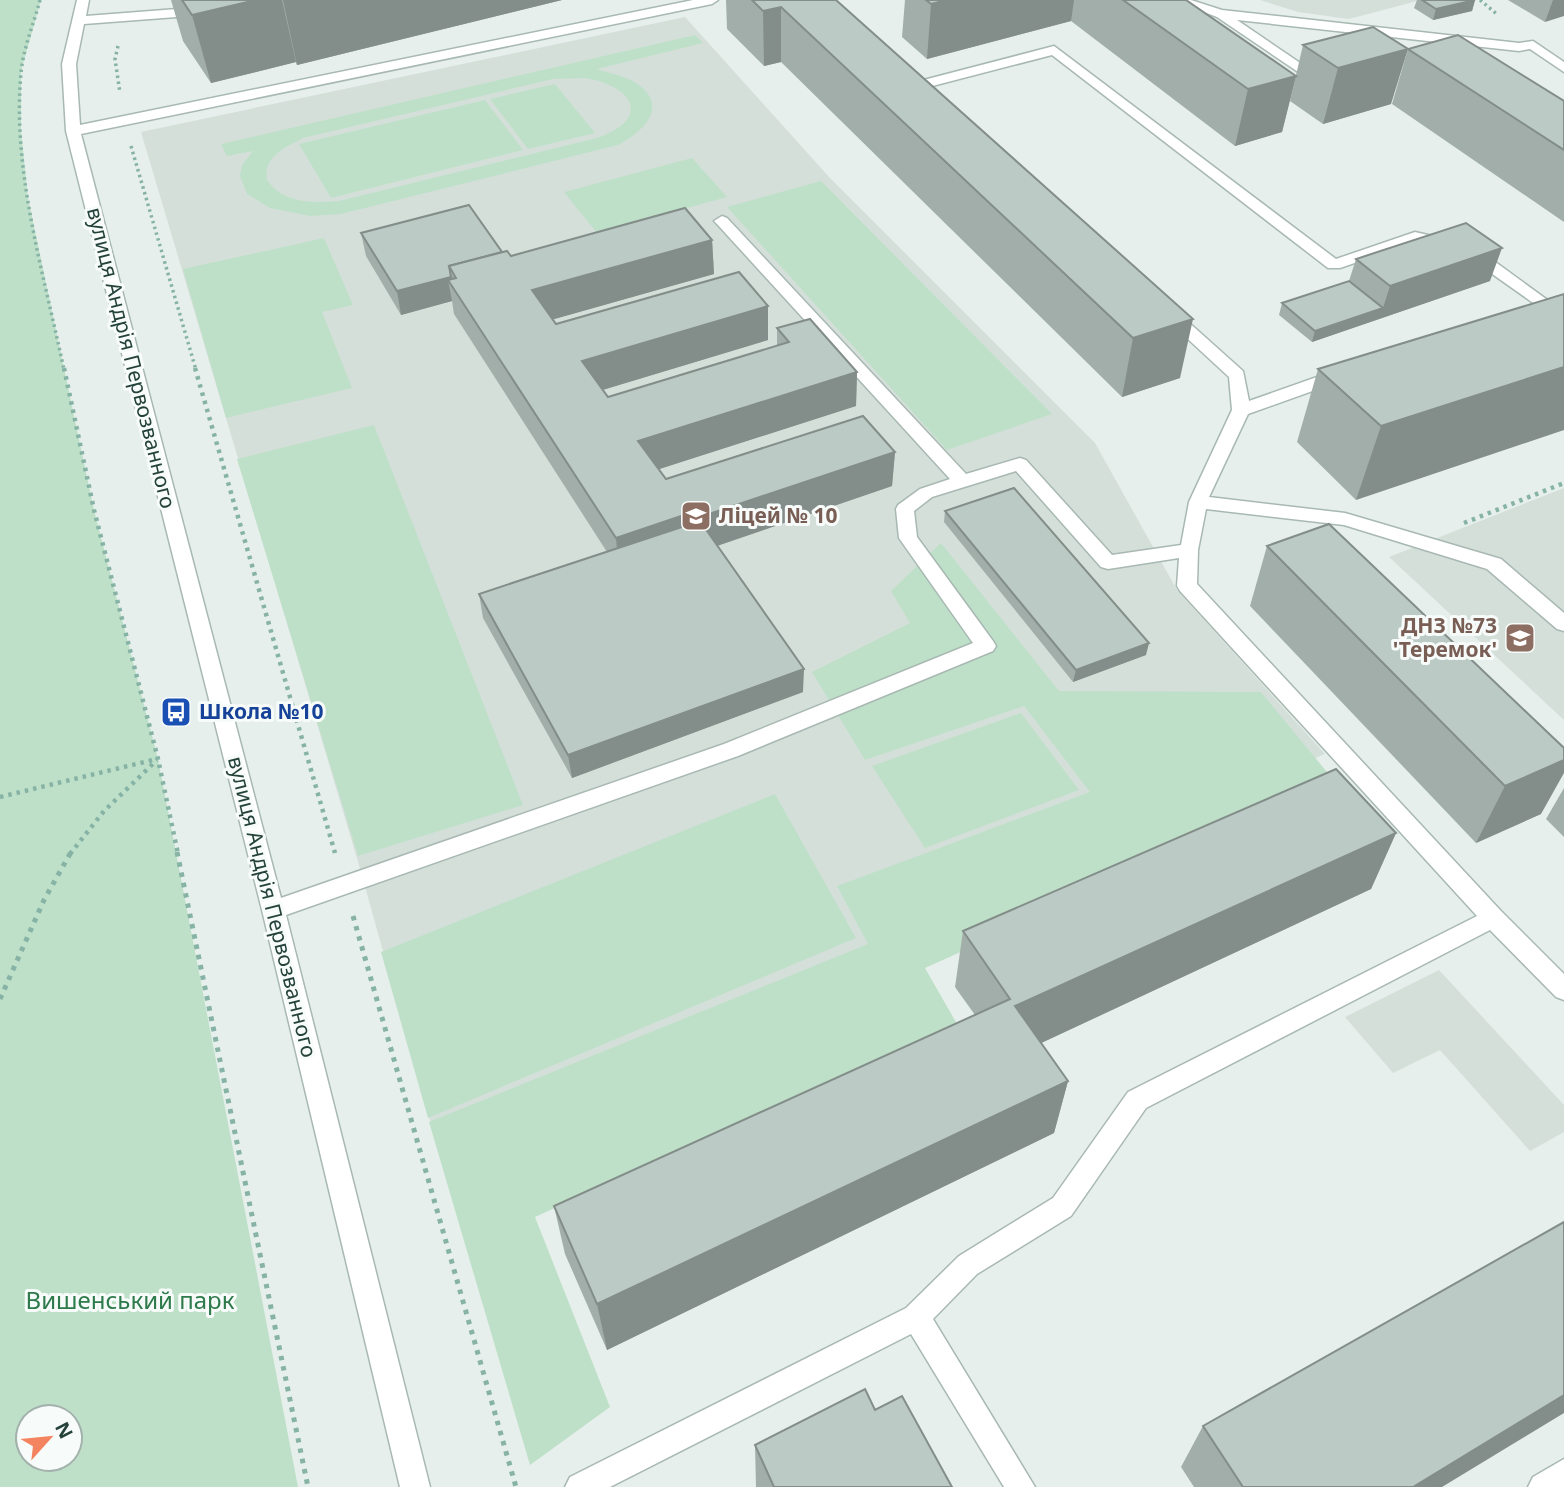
<svg xmlns="http://www.w3.org/2000/svg" width="1564" height="1487" font-family="'Noto Sans',sans-serif">
<style>
.built{fill:#d4dfda}
.green{fill:#bfe0c8;fill-rule:evenodd}
.lines{fill:none;stroke-linecap:round;stroke-linejoin:round}
.minor-casing{stroke:#a8b8b2;stroke-width:3}
.path-far2{stroke:#86b3a5;stroke-width:3.5;stroke-dasharray:2.5 3.5;stroke-linecap:butt}
.path-far1{stroke:#86b3a5;stroke-width:4.5;stroke-dasharray:3.5 5;stroke-linecap:butt}
.path{stroke:#86b3a5;stroke-width:5;stroke-dasharray:4.5 6;stroke-linecap:butt}
.minor{fill:#fff;fill-rule:evenodd}
.wall{fill:#a1aea9}
.shaded-wall{fill:#838d89}
.building{fill:#bbcac4;stroke:#838d89;stroke-width:2}
.labels{text-anchor:middle;stroke-width:6;stroke-linejoin:round;paint-order:stroke}
.street-label{font-size:21px;fill:#24423a;stroke:#f7fbf9}
.education-label{font-size:21px;font-weight:bold;fill:#785e54;stroke:#f7fbf9;text-anchor:start}
.transit-label{font-size:21px;font-weight:bold;fill:#164399;stroke:#f7fbf9;text-anchor:start}
.near-park-label{font-size:24px;fill:#2d7a4b;stroke:#f7fbf9}
</style>
<rect width="100%" height="100%" fill="#e6efeb"/>
<g class="built">
<path d="M1260 0H1421L1349 19 1298 12Z"/>
<path d="M685 17 830 178 1095 443 1177 590 1325 754 434 1135 359 865 141 132Z"/>
<path d="M1564 488V720L1389 557Z"/>
<path d="M1439 970 1564 1105V1132L1530 1151 1440 1050 1393 1073 1345 1017Z"/>
</g>
<g class="green">
<path d="M0 0H41L21 71V131L28 198 94 510 158 759 298 1487H0ZM28 1417H70V1459H28Z"/>
<path d="M695 35 703 43 597 69C608 73 621 75 633 81 671 104 646 130 618 145L341 214 310 216 270 208 247 194 240 176 242 165 253 151 227 156 221 144ZM585 78C633 86 653 118 597 138L339 201C314 203 283 204 267 180 263 156 285 148 303 138L553 79Z"/>
<path d="M555 84 595 133 528 149 490 99Z"/>
<path d="M485 100 523 150 331 198 299 144Z"/>
<path d="M692 158 727 197 597 233 564 192Z"/>
<path d="M821 181 1052 414 947 450 727 207Z"/>
<path d="M324 238 353 305 322 312 352 388 226 418 183 269Z"/>
<path d="M374 425 523 805 358 856 237 459Z"/>
<path d="M941 543 1059 691 1261 692 1336 783 925 968 957 1024 535 1217 610 1407 530 1465 429 1122 868 944 837 886 1090 792 1024 706 865 760 812 672 910 623 891 591Z"/>
<path d="M1021 713 1079 790 925 848 872 766Z"/>
<path d="M775 794 856 938 428 1118 381 952Z"/>
</g>
<g class="lines">
<g class="minor-casing">
<g id="minor">
<path d="M77 0H89L86 16 203 7 210 11 203 15 84 24 76 64 80 125 693 0H718L712 4 81 134 281 898 724 744 973 643 899 538 896 509 898 505 920 489 950 479 717 224 714 221 722 216 727 218 966 474 1020 458 1026 460 1112 555 1181 545 1189 502 1232 410 1229 377 1164 317 1162 314 1164 311H1176L1243 371 1249 401 1334 371H1346L1348 375 1346 379 1248 414 1209 497 1345 513 1501 559 1564 613V631L1557 629 1487 569 1344 525 1206 509 1198 550 1197 584 1501 911 1564 974V1000L1556 997 1490 930 1146 1108 1071 1216 977 1274 933 1319 1035 1487H1004L911 1334 610 1487H565L570 1477 906 1308 959 1256 1053 1198 1128 1092 1477 916 1180 591 1177 586 1179 558 1108 569 1101 567 1016 471 932 497 914 511 917 537 993 641 996 646 993 651 738 756 286 915 430 1487H400L262 910 66 131 62 64Z"/>
<path d="M1172 0H1191L1222 10 1519 43 1533 41 1564 62V72L1530 49 1519 51 1237 20 1312 71 1322 69 1329 73 1310 80 1217 17Z"/>
<path d="M1054 46 1336 259 1415 232 1472 245 1553 304 1551 307H1539L1461 252 1416 242 1340 268H1328L1052 55 917 90 910 86 912 83Z"/>
<path d="M1564 1459V1487H1528L1533 1477Z"/>
</g>
</g>
<g class="path-far2">
<path d="M40 0C34 23 23 49 21 73 12 172 44 274 64 370"/>
<path d="M1480 0 1498 15"/>
<path d="M118 46 115 59 120 93"/>
<path d="M131 146 196 370"/>
</g>
<g class="path-far1">
<path d="M64 368 94 510 158 759 178 854"/>
<path d="M195 368 335 853"/>
<path d="M1464 523 1564 483"/>
<path d="M0 797 157 759"/>
<path d="M70 854 104 811 157 760"/>
</g>
<g class="path">
<path d="M177 852 308 1487"/>
<path d="M353 916 516 1487"/>
<path d="M0 999 44 900 71 852"/>
</g>
<use href="#minor" class="minor"/>
</g>
<g class="wall">
<path d="M171 0H562L297 65 296 62 211 83 183 41Z"/>
<path d="M726 0H809L1180 378 1122 397 781 62 764 66 727 29Z"/>
<path d="M905 0H1186L1296 76 1282 132 1235 146 1071 21 927 59 902 37Z"/>
<path d="M1417 0H1475L1472 11 1433 20 1414 8Z"/>
<path d="M1508 0H1564L1545 22Z"/>
<path d="M1303 45 1391 104 1323 124 1290 101Z"/>
<path d="M1408 49 1564 101V222L1392 104Z"/>
<path d="M361 233 502 252 511 256 712 240 714 274 553 319 556 324 768 340 602 390 608 397 777 346V328L857 372 856 406 658 469 666 479 895 452 892 486 717 546 803 692 572 778 483 618 479 594 607 552 454 314 452 301 401 315 366 256Z"/>
<path d="M1356 259 1490 281 1312 342 1279 315 1282 303 1349 281Z"/>
<path d="M1564 294 1356 500 1297 442 1318 369Z"/>
<path d="M945 511 1146 655 1073 682 944 522Z"/>
<path d="M1267 546 1541 814 1476 843 1250 606Z"/>
<path d="M1564 788V837L1546 819Z"/>
<path d="M1396 833 1371 889 1041 1043 1068 1081 1054 1133 607 1350 565 1254 554 1206 975 1015 955 987 963 931Z"/>
<path d="M875 1410 952 1487H756L755 1445Z"/>
<path d="M1203 1426 1442 1487H1194L1181 1467Z"/>
</g>
<g class="shaded-wall">
<path d="M256 0H282L296 62 211 83 192 15Z"/>
<path d="M283 0H562L297 65Z"/>
<path d="M947 0H1074L1071 21 927 59 931 4Z"/>
<path d="M1475 0 1472 11 1433 20 1436 9Z"/>
<path d="M1553 0H1564V16L1545 22Z"/>
<path d="M781 7V62L764 66 763 11Z"/>
<path d="M1408 49 1391 104 1323 124 1338 68Z"/>
<path d="M1296 76 1282 132 1235 146 1248 89Z"/>
<path d="M712 240 714 274 537 324 532 290Z"/>
<path d="M1502 248 1490 281 1312 342 1315 331 1383 308 1390 286Z"/>
<path d="M451 277 452 287 448 280 452 301 401 315 397 291Z"/>
<path d="M768 306V340L586 395 582 361Z"/>
<path d="M1193 319 1180 378 1122 397 1133 338Z"/>
<path d="M1564 367V430L1356 500 1381 426Z"/>
<path d="M857 372 856 406 641 475 638 441Z"/>
<path d="M895 452 892 486 705 550 703 516Z"/>
<path d="M699 510 701 545 619 572 616 538Z"/>
<path d="M1149 643 1146 655 1073 682 1076 670Z"/>
<path d="M804 669 803 692 572 778 568 755Z"/>
<path d="M1564 760V773L1541 814 1476 843 1505 786Z"/>
<path d="M1396 833 1371 889 1005 1060 1015 1006Z"/>
<path d="M1068 1081 1054 1133 607 1350 597 1304Z"/>
<path d="M1564 1395V1413L1442 1487H1413Z"/>
</g>
<g class="building">
<path d="M182 0H256L192 15Z"/>
<path d="M752 0H836L1193 319 1133 338 781 7 763 11Z"/>
<path d="M926 0H947L931 4Z"/>
<path d="M1123 0H1186L1296 76 1248 89Z"/>
<path d="M1422 0H1475L1436 9Z"/>
<path d="M1373 27 1408 49 1338 68 1303 45Z"/>
<path d="M1458 35 1564 101V150L1408 49Z"/>
<path d="M469 205 502 252 449 266 451 277 397 291 361 233Z"/>
<path d="M685 208 712 240 532 290 556 324 739 272 768 306 582 361 608 397 789 342 777 328 810 319 857 372 638 441 666 479 863 416 895 452 703 516 699 510 616 538 448 280 456 278 449 266 507 251 511 256Z"/>
<path d="M1466 223 1502 248 1390 286 1356 259Z"/>
<path d="M1349 281 1383 308 1315 331 1282 303Z"/>
<path d="M1564 294V367L1381 426 1318 369Z"/>
<path d="M1014 488 1149 643 1076 670 945 511Z"/>
<path d="M700 521 804 669 568 755 479 594Z"/>
<path d="M1329 524 1564 748V760L1505 786 1267 546Z"/>
<path d="M1336 769 1396 833 1015 1006 1068 1081 597 1304 554 1206 1010 999 963 931Z"/>
<path d="M1564 1222V1395L1413 1487H1243L1203 1426Z"/>
<path d="M865 1389 875 1410 902 1396 952 1487H774L755 1445Z"/>
</g>
<defs>
<g id="school-square" transform="scale(1.575)"><rect x="-9" y="-9" width="18" height="18" rx="4" fill="#8d6e63" stroke="#f7fbf9"/><path d="M0-5L7-2L0 1L-7-2ZM-4 1L0 2.5L4 1V4Q0 6-4 4Z" fill="#fff"/></g>
<g id="bus-square" transform="scale(1.575)"><rect x="-9" y="-9" width="18" height="18" rx="4" fill="#1a4fb4" stroke="#f7fbf9"/><path d="M-5-6H5V4H4V6H2V4H-2V6H-4V4H-5ZM-3.5-4V0h7V-4ZM-3.5 1.2v1.5H-2V1.2ZM2 1.2v1.5H3.5V1.2Z" fill="#fff"/></g>
</defs>
<g fill-rule="evenodd">
<use href="#school-square" x="696" y="516"/>
<use href="#school-square" x="1520" y="638"/>
<use href="#bus-square" x="176" y="712"/>
</g>
<g class="labels">
<g class="street-label">
<text transform="translate(131 358) rotate(76)" y="7">вулиця Андрія Первозванного</text>
<text transform="translate(272 907) rotate(76)" y="7">вулиця Андрія Первозванного</text>
</g>
<g class="education-label">
<text x="719" y="523">Ліцей № 10</text>
<text x="1497" y="633" text-anchor="end">ДНЗ №73<tspan x="1497" dy="24">'Теремок'</tspan></text>
</g>
<g class="transit-label">
<text x="199" y="719">Школа №10</text>
</g>
<g class="near-park-label">
<text x="130" y="1309">Вишенський парк</text>
</g>
</g>
<g transform="translate(49 1438) rotate(63)"><circle r="33" fill="#f7fbf9" stroke="#a3b1ad" stroke-width="2"/>
<path d="M0-5L12 26L0 18L-12 26Z" fill="#f4845f"/>
<text y="-10" font-size="19" font-weight="bold" text-anchor="middle" fill="#24423a">N</text>
</g>
</svg>
